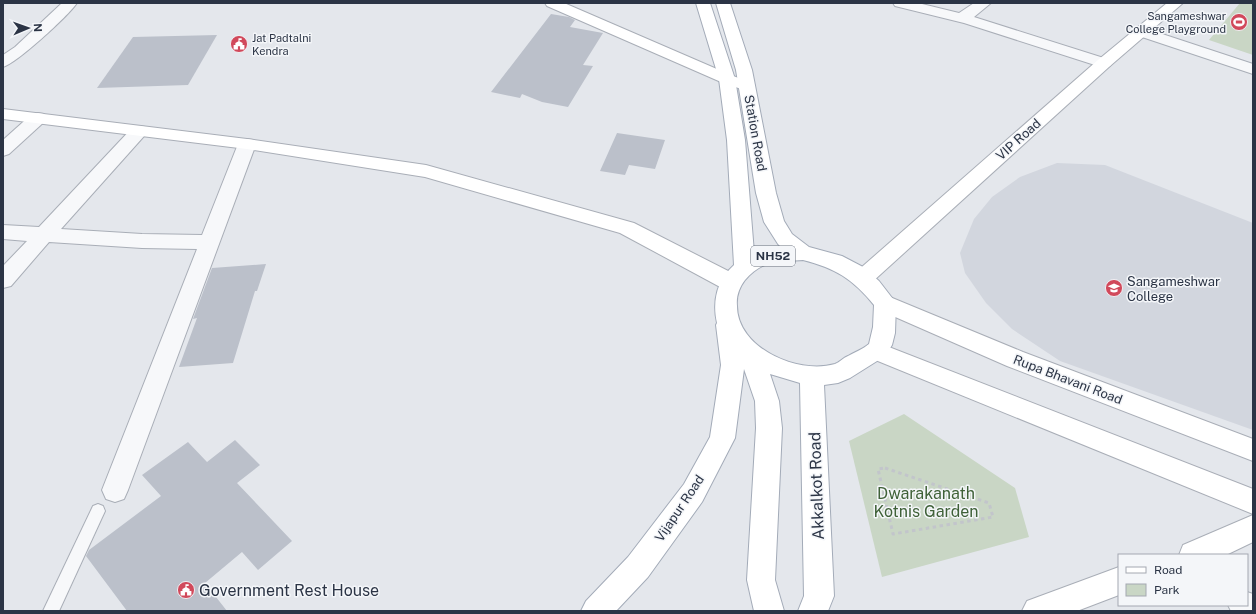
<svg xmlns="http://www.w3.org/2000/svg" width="1256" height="614" font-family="'Public Sans',sans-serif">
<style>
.built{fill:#d2d6de}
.green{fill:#c9d6c5}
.building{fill:#bbc0ca}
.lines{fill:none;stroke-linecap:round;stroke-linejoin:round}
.lane-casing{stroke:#a9aeb7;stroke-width:2}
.street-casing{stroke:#a9aeb7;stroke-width:2}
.secondary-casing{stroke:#a9aeb7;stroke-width:2}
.primary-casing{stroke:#a3abb8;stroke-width:2}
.path{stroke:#c2c5cb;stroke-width:3;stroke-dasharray:3.5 3.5;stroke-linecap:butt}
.lane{fill:#f7f8fa;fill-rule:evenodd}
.street{fill:#f7f8fa;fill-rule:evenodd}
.secondary{fill:#fff;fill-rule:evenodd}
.primary{fill:#fff;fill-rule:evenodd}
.labels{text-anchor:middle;stroke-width:3;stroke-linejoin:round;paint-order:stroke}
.far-poi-label{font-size:11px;fill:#2b3445;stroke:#f4f6f9;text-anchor:end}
.shield{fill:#f4f6f9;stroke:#676e7b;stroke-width:1}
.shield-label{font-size:12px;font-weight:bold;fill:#2b3445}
.street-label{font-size:13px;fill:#2b3445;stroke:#f4f6f9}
.poi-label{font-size:13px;fill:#2b3445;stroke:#f4f6f9;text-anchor:start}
.near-street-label{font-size:16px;fill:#2b3445;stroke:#f4f6f9}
.near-park-label{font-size:16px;fill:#3f6138;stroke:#f4f6f9}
.near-poi-label{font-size:16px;fill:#2b3445;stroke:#f4f6f9;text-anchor:start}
</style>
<rect width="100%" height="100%" fill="#e4e7ec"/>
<path class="built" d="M1057 163 1105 165 1253 223V430L1060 361 1012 329 986 303 965 273 960 253 974 219 992 197 1020 177Z"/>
<g class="green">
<path d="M1240 3H1253V55L1209 40Z"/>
<path d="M904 414 1015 488 1029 537 882 577 849 441Z"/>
</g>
<g class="building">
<path d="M551 14 569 17 575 20 570 27 603 33 583 65 593 66 568 107 542 102 522 94 520 98 491 92Z"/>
<path d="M217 35 188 85 97 88 133 37Z"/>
<path d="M617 133 665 140 655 169 629 165 625 175 600 171Z"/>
<path d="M266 264 257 291H255L233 363 179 367 197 318 193 319 212 268Z"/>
<path d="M235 440 260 465 237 483 292 541 258 570 242 552 205 583 227 611H127L86 556 89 550 161 496 142 475 188 442 207 462Z"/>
</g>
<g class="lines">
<g class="lane-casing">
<path id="lane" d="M98 504 103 506 105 511 59 611H43L93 506Z"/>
</g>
<g class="street-casing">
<g id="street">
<path d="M62 3H77C68 16 17 63 3 67V55L15 47Z"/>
<path d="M893 3H918L959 13 974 3H991L974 17 1110 60 1112 63 1110 66 1104 68 1098 66 964 23 895 6Z"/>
<path d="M1141 27 1253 64V74L1136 35 1133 32 1136 29Z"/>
<path d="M38 113 44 114 47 118 44 122 9 154 3 156V140L32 114Z"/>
<path d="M139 126 145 127 148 131 145 135 61 229 142 234 202 235 238 144 241 140 247 139 253 140 256 144 128 490 124 499 115 502 106 499 102 490 197 249 142 248 49 242 11 286 3 288V266L27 241 3 239V225L39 227 133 127Z"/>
<path d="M1247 592 1253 594V611H1231L1228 605H1247Z"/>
</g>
</g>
<g class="secondary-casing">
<g id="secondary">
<path d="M545 3H564L733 76 753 83 755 86 753 89 747 91 721 82 547 6Z"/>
<path d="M1167 3H1183L1110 66 871 283 863 286 855 283 852 278 855 273 1098 60Z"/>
<path d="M3 109 247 139 426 165 634 223 738 276 741 282 738 288 730 290 722 288 620 233 425 177 247 149 3 119Z"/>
<path d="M885 295 1023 352 1253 439V461L1007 366 877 309 874 303 877 297Z"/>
<path d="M876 342 1253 489V514L868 357 864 351 868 345Z"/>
<path d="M1253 515V542L1226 555H1179L1183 545Z"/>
<path d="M1119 567V595L1077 611H1022L1027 601Z"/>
</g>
</g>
<g class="primary-casing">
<path id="primary" d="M696 3H710L735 79 745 140 754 253 781 247 778 244 764 222 756 193 736 70 716 3H730L752 70 776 193 784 221 792 234 809 247 842 256 863 267 879 281 896 303 895 333 892 345 885 356 850 378 838 383 824 385 834 596 828 611H798L804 596 800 383 770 374 779 401 782 428 775 580 784 611H754L747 580 756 428 755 401 744 369 735 438 702 502 648 577 616 611H581L586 601 628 557 684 484 710 437 721 365 716 325 717 323C712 301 717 280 734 265L727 140 719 79ZM803 260C835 268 853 279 874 305L873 327 869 344C863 349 855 352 848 356 843 358 840 362 835 364 798 375 737 348 737 306 736 296 739 288 745 280 751 273 760 266 770 263 780 260 792 261 803 260Z"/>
</g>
<path class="path" d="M885 468 989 503 993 517 893 534 878 469Z"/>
<use href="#lane" class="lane"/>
<use href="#street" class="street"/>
<use href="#secondary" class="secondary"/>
<use href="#primary" class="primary"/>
</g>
<defs>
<g id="stadium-disc" transform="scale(0.9)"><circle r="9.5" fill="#d1495b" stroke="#f4f6f9"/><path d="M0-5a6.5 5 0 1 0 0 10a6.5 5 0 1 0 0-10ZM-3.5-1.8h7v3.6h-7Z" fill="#fff"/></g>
<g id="civic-disc" transform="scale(0.9)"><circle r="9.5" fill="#d1495b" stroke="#f4f6f9"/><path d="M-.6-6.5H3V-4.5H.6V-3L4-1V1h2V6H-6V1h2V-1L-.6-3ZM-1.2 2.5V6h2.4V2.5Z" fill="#fff"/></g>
<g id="university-disc" transform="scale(0.9)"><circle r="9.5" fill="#d1495b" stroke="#f4f6f9"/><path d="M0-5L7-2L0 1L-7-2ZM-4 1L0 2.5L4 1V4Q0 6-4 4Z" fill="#fff"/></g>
</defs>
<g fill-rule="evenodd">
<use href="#stadium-disc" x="1239" y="22"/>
<use href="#civic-disc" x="239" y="44"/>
<use href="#university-disc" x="1114" y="288"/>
<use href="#civic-disc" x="186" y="590"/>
</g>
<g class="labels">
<g class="far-poi-label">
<text x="1226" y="20">Sangameshwar<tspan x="1226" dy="13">College Playground</tspan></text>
<text x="252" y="42" text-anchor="start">Jat Padtalni<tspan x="252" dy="13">Kendra</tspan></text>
</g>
<rect class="shield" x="751" y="246" width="44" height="20" rx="3"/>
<g class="shield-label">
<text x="773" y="260">NH52</text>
</g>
<g class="street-label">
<text transform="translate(756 133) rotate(80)" y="5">Station Road</text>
<text transform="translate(1018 139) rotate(-42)" y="5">VIP Road</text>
<text transform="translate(1068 379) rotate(21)" y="5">Rupa Bhavani Road</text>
<text transform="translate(679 508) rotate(-56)" y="5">Vijapur Road</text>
</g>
<g class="poi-label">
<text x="1127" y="286">Sangameshwar<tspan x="1127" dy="15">College</tspan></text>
</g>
<g class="near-street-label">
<text transform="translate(816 486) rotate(-92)" y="6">Akkalkot Road</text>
</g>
<g class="near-park-label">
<text x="926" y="499">Dwarakanath<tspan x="926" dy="18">Kotnis Garden</tspan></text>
</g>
<g class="near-poi-label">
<text x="199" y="596">Government Rest House</text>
</g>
</g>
<rect width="1256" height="614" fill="none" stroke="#2b3445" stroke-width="8"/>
<rect x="1118" y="554" width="130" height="52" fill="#f4f6f9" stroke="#a4a8b1"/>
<rect x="1126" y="567" width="20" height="6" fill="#ffffff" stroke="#a4a8b1"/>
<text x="1154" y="574" font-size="12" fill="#2b3445">Road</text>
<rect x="1126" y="584" width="20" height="12" fill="#c9d6c5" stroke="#a4a8b1"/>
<text x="1154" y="594" font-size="12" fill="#2b3445">Park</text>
<g transform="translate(28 28) rotate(88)" stroke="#f4f6f9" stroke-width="3" paint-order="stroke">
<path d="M0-3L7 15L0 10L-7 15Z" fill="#2b3445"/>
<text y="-6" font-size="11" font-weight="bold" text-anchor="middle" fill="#2b3445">N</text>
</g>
</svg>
